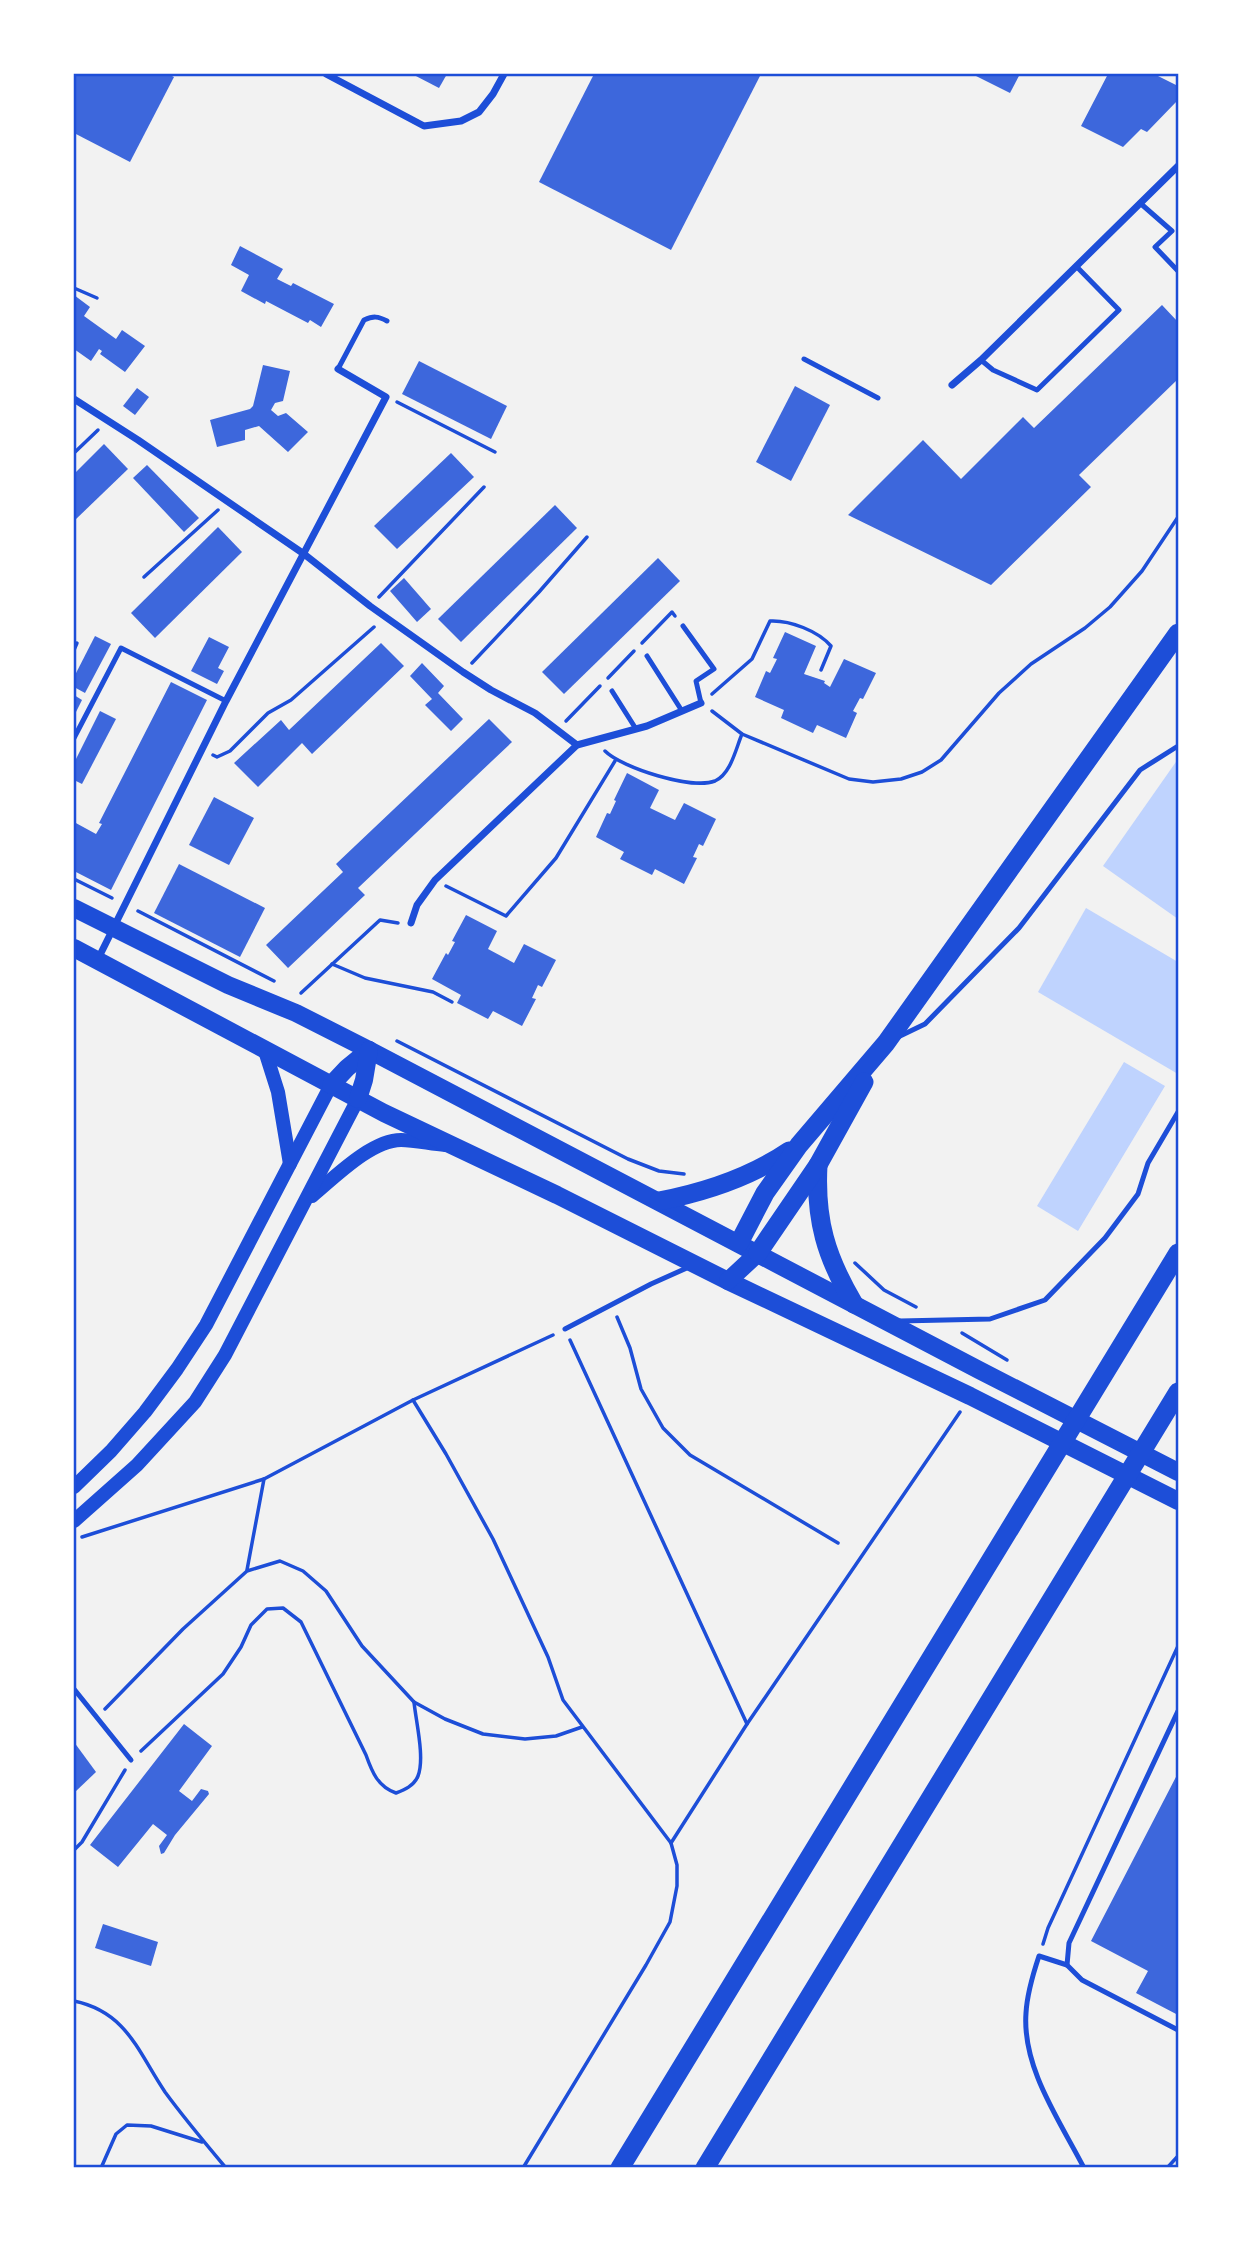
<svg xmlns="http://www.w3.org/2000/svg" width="1252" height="2241" font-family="Signika,sans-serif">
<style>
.water{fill:#bfd3fe}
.building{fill:#3d67dc}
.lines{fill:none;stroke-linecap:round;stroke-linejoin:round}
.path{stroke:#1d4ed8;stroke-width:3.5}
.service{stroke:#1d4ed8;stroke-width:5}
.minor{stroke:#1d4ed8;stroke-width:7}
.secondary{stroke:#1d4ed8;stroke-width:14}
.primary{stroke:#1d4ed8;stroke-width:18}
.motorway{stroke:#1d4ed8;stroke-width:19}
.neatline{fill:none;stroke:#1d4ed8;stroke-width:2.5}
</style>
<rect width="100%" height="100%" fill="#f2f2f2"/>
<g class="water">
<path d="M1178 759V919L1103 866Z"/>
<path d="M1086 908 1178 962V1074L1038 992Z"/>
<path d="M1124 1062 1165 1086 1078 1231 1037 1206Z"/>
</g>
<g class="building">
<path d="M74 74H168L174 77 130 162 74 133Z"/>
<path d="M412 74H447L439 88Z"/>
<path d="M594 74H761L671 250 539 182Z"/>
<path d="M972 74H1020L1010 93Z"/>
<path d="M1108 74H1154L1178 86V100L1147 132 1141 129 1123 147 1081 126Z"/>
<path d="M240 246 283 269 277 279 291 286 293 283 334 304 321 327 310 320 308 323 266 301 265 304 241 291 249 275 231 265Z"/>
<path d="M74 295 90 307 84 316 116 339 122 330 145 346 125 372 100 354 102 351 99 349 91 361 74 349Z"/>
<path d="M1162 305 1178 322V379L1079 475 1091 487 991 585 848 515 923 440 961 479 1023 417 1034 428Z"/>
<path d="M419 361 507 406 491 439 402 394Z"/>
<path d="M263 365 290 371 283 401 275 403 271 410 278 416 286 413 308 432 288 452 259 426 245 430V440L217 447 210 420 250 409 253 406Z"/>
<path d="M795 386 830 405 791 481 756 462Z"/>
<path d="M137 388 149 397 135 415 123 406Z"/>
<path d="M104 444 128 469 74 521V474Z"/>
<path d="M451 453 474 477 397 549 374 526Z"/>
<path d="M147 465 199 518 184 532 133 478Z"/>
<path d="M555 505 577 528 461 642 438 619Z"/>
<path d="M218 527 242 552 155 638 131 613Z"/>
<path d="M658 558 680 581 564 694 542 672Z"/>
<path d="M404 578 431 609 417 622 390 591Z"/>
<path d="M785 632 816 646 804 674 825 681 824 683 830 687 844 659 876 673 863 699 860 698 853 711 857 713 846 738 817 725 813 733 781 718 784 710 755 697 766 671 770 673 777 659 773 658Z"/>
<path d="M95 636 111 644 85 693 74 687V677Z"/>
<path d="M209 637 229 647 218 668 224 671 217 684 191 671Z"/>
<path d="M381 643 404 666 312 754 302 743 258 787 234 763 281 720 289 730Z"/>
<path d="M422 663 444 686 438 693 463 719 451 731 425 705 432 699 410 676Z"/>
<path d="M171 682 207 700 111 890 74 871V822L96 834 102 824 99 823Z"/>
<path d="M74 695 82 700 74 716Z"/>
<path d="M100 711 116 719 82 784 74 780V763Z"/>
<path d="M489 719 512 742 358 888 365 895 288 968 266 945 343 872 336 864Z"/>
<path d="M627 773 659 790 650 808 675 820 684 803 716 819 703 846 699 844 693 857 697 858 684 884 655 869 652 875 620 859 624 852 596 837 607 813 610 814 616 801 614 800Z"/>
<path d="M214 797 254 818 229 865 189 845Z"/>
<path d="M179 864 265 908 240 957 154 913Z"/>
<path d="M466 915 497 931 488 949 514 963 524 944 556 960 542 987 538 985 532 998 536 999 522 1026 493 1011 488 1019 457 1003 461 995 432 979 446 953 448 955 455 942 452 941Z"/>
<path d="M184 1724 212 1746 179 1791 192 1801 201 1789 208 1791 209 1794 175 1835 164 1853 161 1854 159 1846 167 1835 153 1824 118 1867 90 1845Z"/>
<path d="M74 1742 96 1772 74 1793Z"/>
<path d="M1178 1773V2015L1136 1993 1148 1971 1091 1941Z"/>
<path d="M103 1924 158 1942 151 1966 95 1948Z"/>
</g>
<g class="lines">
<g class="path">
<path d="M74 288 97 298"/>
<path d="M397 402 495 452"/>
<path d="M74 453 98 430"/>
<path d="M144 577 218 510"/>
<path d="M379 597 484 487"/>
<path d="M642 643 672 612 675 616"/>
<path d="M74 650 77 643"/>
<path d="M472 663 539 592 587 537"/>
<path d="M608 678 634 651"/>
<path d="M712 694 752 659 770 621C790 620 818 631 831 646L821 670"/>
<path d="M712 711 742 734 849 779 873 782 901 779 922 772 941 760 999 693 1031 664 1085 628 1110 607 1142 571 1178 517"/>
<path d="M566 721 600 686"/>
<path d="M605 751C622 768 692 790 715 781 731 774 736 748 742 734"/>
<path d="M213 755 217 757 230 751 268 713 291 700 374 627"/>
<path d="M74 879 112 898"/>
<path d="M446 886 506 916 556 858 615 761"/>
<path d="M138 911 274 981"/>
<path d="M332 964 365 978 433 992 452 1002"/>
<path d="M301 993 380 920 398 923"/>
<path d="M397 1041 628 1159 659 1171 684 1174"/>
<path d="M855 1263 884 1290 916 1307"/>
<path d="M617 1317 630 1348 641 1389 663 1428 690 1455 838 1543"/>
<path d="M962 1333 1007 1360"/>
<path d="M570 1340 747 1724"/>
<path d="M413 1400 446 1454 493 1539 548 1657 563 1700 671 1843 677 1865V1886L670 1922 646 1965 523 2168"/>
<path d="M82 1537 264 1479 413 1400 553 1335"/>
<path d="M247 1570 264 1479"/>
<path d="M105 1709 183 1629 247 1571 280 1561 303 1571 326 1591 362 1646 414 1702 445 1719 483 1734 525 1739 556 1736 582 1727"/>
<path d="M141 1751 223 1674 241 1647 251 1625 267 1609 283 1608 301 1622 366 1755C372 1772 378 1787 396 1793 404 1790 414 1786 418 1776 425 1758 416 1722 414 1702"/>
<path d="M671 1843 747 1724 960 1412"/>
<path d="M74 1850 82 1842 125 1770"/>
<path d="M1043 1944 1048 1928 1178 1646"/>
<path d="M74 2001C127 2012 138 2052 165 2092 184 2118 205 2143 226 2168"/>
<path d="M101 2168 116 2134 127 2125 151 2126 202 2142"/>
<path d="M1167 2168 1178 2156"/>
</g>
<g class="service">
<path d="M1140 203 1172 231 1155 247 1178 271"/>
<path d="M804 359 878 398"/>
<path d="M981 360 993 370 1037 390 1119 310 1076 266"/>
<path d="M338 369 364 320C373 316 378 316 387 321"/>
<path d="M683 626 714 669 696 681 701 703"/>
<path d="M647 656 682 711"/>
<path d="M612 691 636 729"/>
<path d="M74 738 121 648 226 701"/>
<path d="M898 1037 925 1024 1019 928 1140 770 1178 746"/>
<path d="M900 1321 990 1319 1045 1300 1105 1238 1138 1194 1148 1163 1178 1112"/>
<path d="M565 1329 651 1284 689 1267"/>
<path d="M74 1689 131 1760"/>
<path d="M1178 1711 1069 1943 1067 1965 1082 1980 1178 2030"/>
<path d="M1067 1965 1039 1956C1033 1974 1027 1994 1026 2013 1022 2068 1060 2121 1084 2168"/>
</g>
<g class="minor">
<path d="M326 74 424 126 461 121 479 112 493 94 504 74"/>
<path d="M952 385 981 360 1178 166"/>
<path d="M74 399 138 440 304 554 370 606 463 672 491 690 535 713 577 745"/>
<path d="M411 923 417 905 435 880 577 745 647 726 701 703"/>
<path d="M97 961 226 701 386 397 338 369"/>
</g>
<g class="secondary">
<path d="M265 1051 278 1092 290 1164"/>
<path d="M312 1196C334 1178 371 1140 401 1140 415 1140 431 1144 445 1145"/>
<path d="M74 1487 111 1451 145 1412 177 1369 206 1325 331 1085"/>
<path d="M74 1521 137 1465 195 1402 225 1355 358 1099"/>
</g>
<g class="primary">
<path d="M74 908 228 985 296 1013 369 1050 979 1370 1178 1472"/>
<path d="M74 948 384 1113 557 1195 728 1281 970 1396 1178 1501"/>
<path d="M331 1085 347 1068 369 1050"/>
<path d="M358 1099 364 1080 369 1050"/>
<path d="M728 1281 758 1253"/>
</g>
<g class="motorway">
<path d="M818 1165C815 1220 826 1257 854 1304"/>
<path d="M659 1201C706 1192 749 1178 789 1151"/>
<path d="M739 1243 765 1193 799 1145 886 1043 1178 633"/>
<path d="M758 1253 818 1165 864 1082"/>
<path d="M620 2168 1178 1253"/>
<path d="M705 2168 1178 1392"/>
</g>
</g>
<rect width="1252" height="2241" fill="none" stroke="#ffffff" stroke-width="150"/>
<rect x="75" y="75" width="1102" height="2091" class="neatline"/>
</svg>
